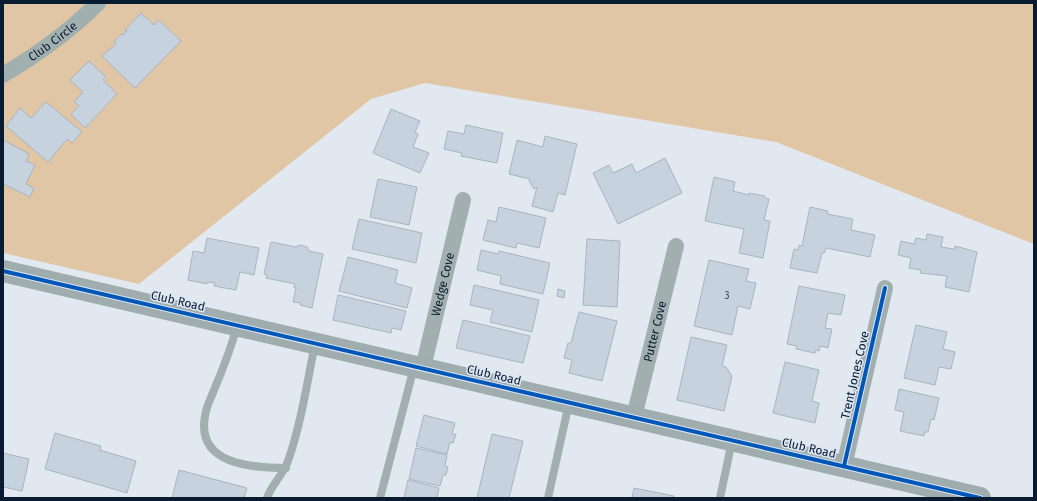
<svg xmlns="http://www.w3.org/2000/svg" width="1037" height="501" font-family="'Fira Sans',sans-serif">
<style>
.green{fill:#e0c6a4}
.building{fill:#c7d2df;stroke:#a8b4c2}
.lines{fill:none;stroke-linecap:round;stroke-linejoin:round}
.lane{stroke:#a1afaf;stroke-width:8}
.street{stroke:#a1afaf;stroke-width:16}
.secondary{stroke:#a0adaf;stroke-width:22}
.cycleway-casing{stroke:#dde7f4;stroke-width:6}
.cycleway{stroke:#0057b8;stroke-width:4}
.labels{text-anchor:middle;stroke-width:3;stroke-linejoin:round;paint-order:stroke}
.number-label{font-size:10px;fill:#394a5e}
.street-label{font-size:12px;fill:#081b31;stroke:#dde7f4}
</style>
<rect width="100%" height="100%" fill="#e2e8ef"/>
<path class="green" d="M3 3H1034V244L776 142 425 83 371 99 139 284 3 253Z"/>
<g class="building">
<path d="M141 13 154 25 159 20 181 41 135 88 102 56 116 44 114 42 121 34 123 35 127 31 125 30Z"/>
<path d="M89 61 106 77 103 80 117 94 85 128 71 114 79 106 74 102 83 92 70 80Z"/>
<path d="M46 102 82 132 72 143 67 139 48 162 6 126 20 108 31 118Z"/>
<path d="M391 109 420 121 415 132 418 134 413 147 429 153 420 173 373 153Z"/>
<path d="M466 125 503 133 497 163 461 156 462 153 444 149 448 131 464 134Z"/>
<path d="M545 136 577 144 565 195 558 193 553 212 532 206 537 187 534 189 529 181 530 179 509 174 517 140 543 147Z"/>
<path d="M3 140 29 154 26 161 35 165 26 184 34 188 30 197 3 184Z"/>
<path d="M665 158 682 193 618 224 593 173 609 165 613 173 632 164 636 173Z"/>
<path d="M714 177 735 182 733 191 749 195V193L765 196V198L769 199 764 220 770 221 763 258 739 253 744 229 705 221Z"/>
<path d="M378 179 417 187 409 225 370 217Z"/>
<path d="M499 207 546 218 539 248 517 243 516 248 483 240 488 220 496 222Z"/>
<path d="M810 207 828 211 827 214 853 219 851 230 875 235 870 257 826 248 824 253H822L817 273 790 268 794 249 798 250 799 245 802 246Z"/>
<path d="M359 219 422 233 416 263 352 249Z"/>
<path d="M927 234 943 237 941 247 954 249 955 246 977 252 969 292 945 287 947 276 920 273 921 270 909 268 911 258 898 255 901 241 914 244 916 238 926 240Z"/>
<path d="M207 238 259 248 254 275 240 272 236 290 214 286 215 283 207 282V284L188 280 193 251 204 253Z"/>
<path d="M587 239 620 241 617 307 583 305Z"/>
<path d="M271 242 296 247 300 245 307 247 309 251 323 254 312 308 300 305 301 303 293 302 296 288H294L295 284 266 278 267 275 264 274Z"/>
<path d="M481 250 498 254 499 251 550 263 543 294 500 284 501 276 477 270Z"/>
<path d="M348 257 398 270 395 283 412 288 407 308 339 291Z"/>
<path d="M709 260 749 269 746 281 756 283 750 309 738 306 732 335 694 326Z"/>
<path d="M474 285 539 300 532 332 490 322 493 310 470 305Z"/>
<path d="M799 286 845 295 841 315 828 313 825 328 832 329 828 348 820 346 819 351 816 350 815 353 796 349 797 346 787 344Z"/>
<path d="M558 289 565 291 564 298 557 296Z"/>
<path d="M338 295 406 311 401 330 392 328 391 333 333 320Z"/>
<path d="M579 312 617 321 602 381 569 373 572 360 564 358 568 343H571Z"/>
<path d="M463 320 530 336 523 363 456 348Z"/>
<path d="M916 325 947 332 943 349 955 352 951 369 939 367 935 385 904 378Z"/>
<path d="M691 337 727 345 722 366 726 367 732 376 724 411 677 400Z"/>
<path d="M785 362 819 370 812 401 819 403 815 423 773 413Z"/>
<path d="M899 389 939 398 934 420 931 419 928 432H925L924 436 900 431 904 412 895 410Z"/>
<path d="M424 415 455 423 452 434H456L453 443 450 442 447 454 416 446Z"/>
<path d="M55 433 101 446 100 450 136 461 127 493 45 469Z"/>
<path d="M492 434 523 441 509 498H477Z"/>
<path d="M416 448 447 455 445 466 448 467 446 475H443L440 486 409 479Z"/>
<path d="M3 453 29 459 22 491 3 487Z"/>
<path d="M179 470 247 488 244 498H172Z"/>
<path d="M408 480 439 488 437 498H404Z"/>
<path d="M634 488 674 496V498H632Z"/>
</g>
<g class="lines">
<g class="lane">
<path d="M237 326C231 348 223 369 214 390 211 398 206 407 205 416 196 464 251 468 286 468"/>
<path d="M267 498C272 484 283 475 288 461 301 424 307 383 315 344"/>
<path d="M380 498 414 367"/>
<path d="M548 498 569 403"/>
<path d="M720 498 732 441"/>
</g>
<g class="street">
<path id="s1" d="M3 75C38 54 69 32 98 3"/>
<path id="s2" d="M423 368 463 200"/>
<path id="s3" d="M634 417 676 246"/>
<path d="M844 466 885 288"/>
</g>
<path class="secondary" d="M3 271 980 498"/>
<g class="cycleway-casing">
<g id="cycleway">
<path d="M3 271 980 498"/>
<path d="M844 466 885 288"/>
</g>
</g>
<use href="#cycleway" class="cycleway"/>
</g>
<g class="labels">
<g class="number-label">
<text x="727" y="299">3</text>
</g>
<g class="street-label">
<text dy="4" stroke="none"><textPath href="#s1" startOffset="60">Club Circle</textPath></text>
<text dy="4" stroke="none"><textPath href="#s2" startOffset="86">Wedge Cove</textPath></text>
<text transform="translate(178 301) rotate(13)" y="4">Club Road</text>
<text dy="4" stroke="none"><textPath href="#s3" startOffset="88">Putter Cove</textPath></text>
<text transform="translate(494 375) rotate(13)" y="4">Club Road</text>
<text transform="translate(855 375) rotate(-77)" y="4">Trent Jones Cove</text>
<text transform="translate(809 448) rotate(13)" y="4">Club Road</text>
</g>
</g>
<rect width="1037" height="501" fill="none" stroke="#081b31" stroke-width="8"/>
</svg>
